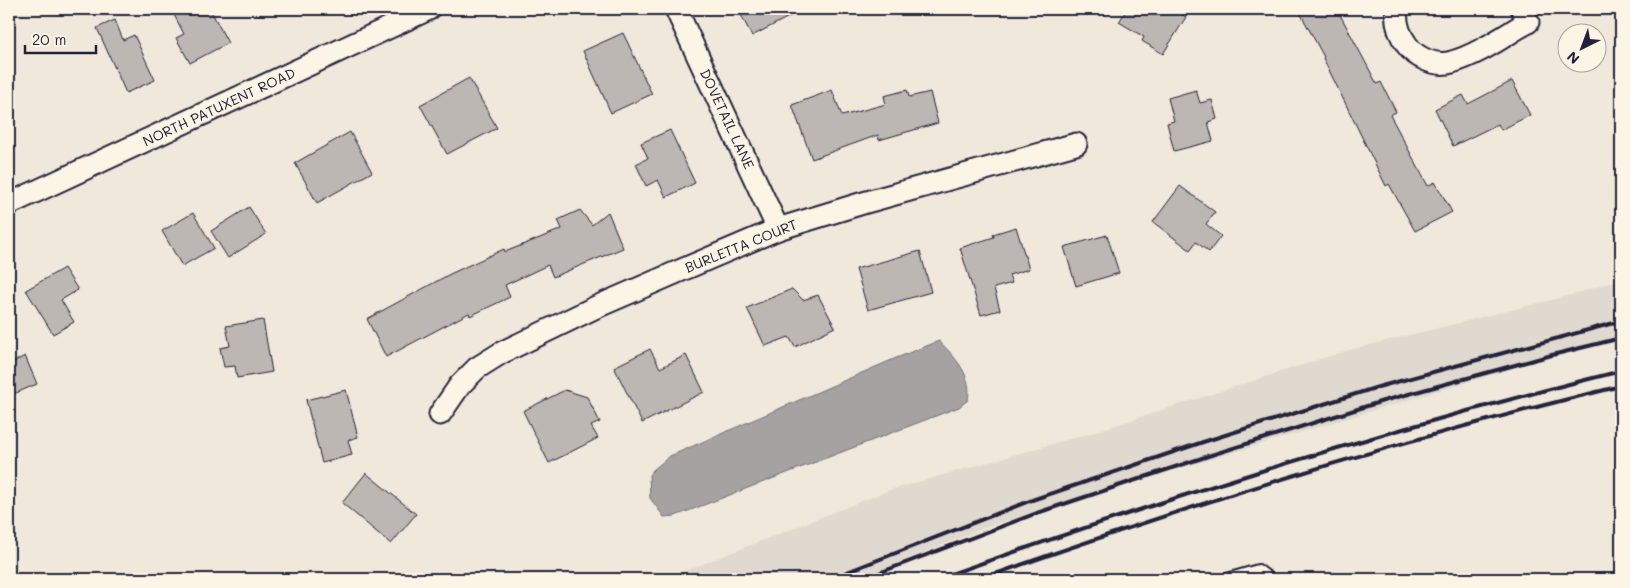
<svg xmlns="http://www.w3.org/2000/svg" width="1630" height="588" font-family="Mali,sans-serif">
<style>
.built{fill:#e0d9cf}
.water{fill:#a6a2a2;stroke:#716f79}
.building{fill:#bcb7b3;stroke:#22223b}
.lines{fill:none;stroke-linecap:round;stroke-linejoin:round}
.service-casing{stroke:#22223b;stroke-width:14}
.minor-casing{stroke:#22223b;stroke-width:25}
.service{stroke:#fcf5e5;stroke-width:10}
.minor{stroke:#fcf5e5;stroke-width:21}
.rail{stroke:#22223b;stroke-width:4}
.labels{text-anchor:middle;stroke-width:4;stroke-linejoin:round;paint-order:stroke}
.street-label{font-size:14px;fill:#22223b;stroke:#fcf5e5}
</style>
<rect width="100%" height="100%" fill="#efe8db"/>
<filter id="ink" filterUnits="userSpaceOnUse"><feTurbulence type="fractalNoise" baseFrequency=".02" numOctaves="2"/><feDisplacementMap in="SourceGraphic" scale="10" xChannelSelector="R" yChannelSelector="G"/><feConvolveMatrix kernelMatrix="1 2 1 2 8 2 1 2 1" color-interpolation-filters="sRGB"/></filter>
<g filter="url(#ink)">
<path class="built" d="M1621 279V336L992 525 859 579H665L887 491 1091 433 1349 350 1571 295Z"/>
<path class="water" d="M939 341C955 357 973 376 968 400L959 407 675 516 664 517 650 498 649 475 653 470 670 456 894 359Z"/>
<g class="building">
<path d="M171 9H210L228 43 190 63 176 38 184 34Z"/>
<path d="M738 9H804L752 36Z"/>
<path d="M1127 9H1173L1186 17 1163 54 1142 41 1144 37 1119 22Z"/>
<path d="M1298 9H1337L1377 84 1381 82 1396 112 1390 115 1428 186 1435 182 1452 212 1415 231 1389 184 1386 186 1323 58 1324 57Z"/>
<path d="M115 20 123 40 134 35 155 80 126 93 97 28Z"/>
<path d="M623 33 652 94 611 113 583 51Z"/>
<path d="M469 78 497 128 447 154 420 105Z"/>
<path d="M1512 81 1530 115 1501 130 1498 124 1453 146 1435 109 1463 95 1468 104Z"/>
<path d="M832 90 842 116 886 104 884 96 907 90 909 97 930 92 938 123 879 140 878 135 812 159 792 105Z"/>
<path d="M1196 90 1200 103 1212 100 1217 119 1208 122 1213 141 1174 151 1167 123 1174 121 1168 98Z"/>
<path d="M670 130 695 183 666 197 658 180 646 186 636 164 648 158 641 143Z"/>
<path d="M350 132 372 172 317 203 295 163Z"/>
<path d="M1180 186 1215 212 1206 224 1221 236 1209 252 1196 242 1190 250 1153 222Z"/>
<path d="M249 207 266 234 228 258 211 231Z"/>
<path d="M580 210 592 225 608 212 623 248 553 277 548 265 505 285 510 297 470 316 469 313 386 357 367 319 450 274 504 249 505 252 562 229 558 220Z"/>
<path d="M193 213 214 248 182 266 162 231Z"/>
<path d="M1016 227 1029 269 1009 275 1012 283 994 288 1000 310 981 315 960 248 994 237 993 234Z"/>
<path d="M1107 235 1119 273 1076 286 1064 247Z"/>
<path d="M920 251 931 292 868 310 856 269Z"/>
<path d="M64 268 78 290 61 300 74 322 53 334 26 290Z"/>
<path d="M792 289 803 300 818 295 835 327 795 347 789 337 765 346 747 308Z"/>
<path d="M263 320 272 372 237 378 235 366 224 367 220 348 230 346 226 326Z"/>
<path d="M650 349 660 368 686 355 704 392 642 423 614 367Z"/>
<path d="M25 356 37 384 9 396V364Z"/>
<path d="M346 390 358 437 348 440 352 455 322 463 306 400Z"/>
<path d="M565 390 587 397 600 422 591 426 598 438 549 463 523 411Z"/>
<path d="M366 473 416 514 391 544 342 503Z"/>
</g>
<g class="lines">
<g class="service-casing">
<path id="service" d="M1227 579 1258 570 1270 579"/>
</g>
<g class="minor-casing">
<g id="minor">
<path d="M676 9 778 229"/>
<path d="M1397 9C1395 22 1399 34 1407 45 1416 58 1436 67 1452 62 1478 55 1505 35 1528 22L1522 9"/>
<path d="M9 204 429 9"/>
<path d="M440 414 460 385 477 368 501 353 594 308 677 272 778 229 863 203 1076 144"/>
</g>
</g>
<use href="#service" class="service"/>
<use href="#minor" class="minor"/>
<g class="rail">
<path d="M829 579 1032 500 1203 442 1378 387 1621 321"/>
<path d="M863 579 1037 513 1208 456 1383 401 1552 355 1621 338"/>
<path d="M937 579C1162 499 1389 428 1621 371"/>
<path d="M981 579C1191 504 1405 438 1621 386"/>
</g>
</g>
</g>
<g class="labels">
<g class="street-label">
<text transform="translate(219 107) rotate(-25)" y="5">NORTH PATUXENT ROAD</text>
<text transform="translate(727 119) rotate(65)" y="5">DOVETAIL LANE</text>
<text transform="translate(741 246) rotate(-22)" y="5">BURLETTA COURT</text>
</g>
</g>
<rect width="1630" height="588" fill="none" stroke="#fcf5e5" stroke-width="30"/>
<rect x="15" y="15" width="1600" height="558" fill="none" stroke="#22223b" stroke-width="2" filter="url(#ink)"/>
<g transform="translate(1582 48) rotate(222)"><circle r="24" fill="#fcf5e5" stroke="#a5a1a1"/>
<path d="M0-4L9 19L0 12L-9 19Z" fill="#22223b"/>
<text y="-8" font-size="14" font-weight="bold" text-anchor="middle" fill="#22223b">N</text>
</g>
<path d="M25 45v8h71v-8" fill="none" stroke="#22223b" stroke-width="2.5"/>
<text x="32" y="45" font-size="15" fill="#22223b" stroke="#fcf5e5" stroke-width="4" paint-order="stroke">20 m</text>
</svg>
